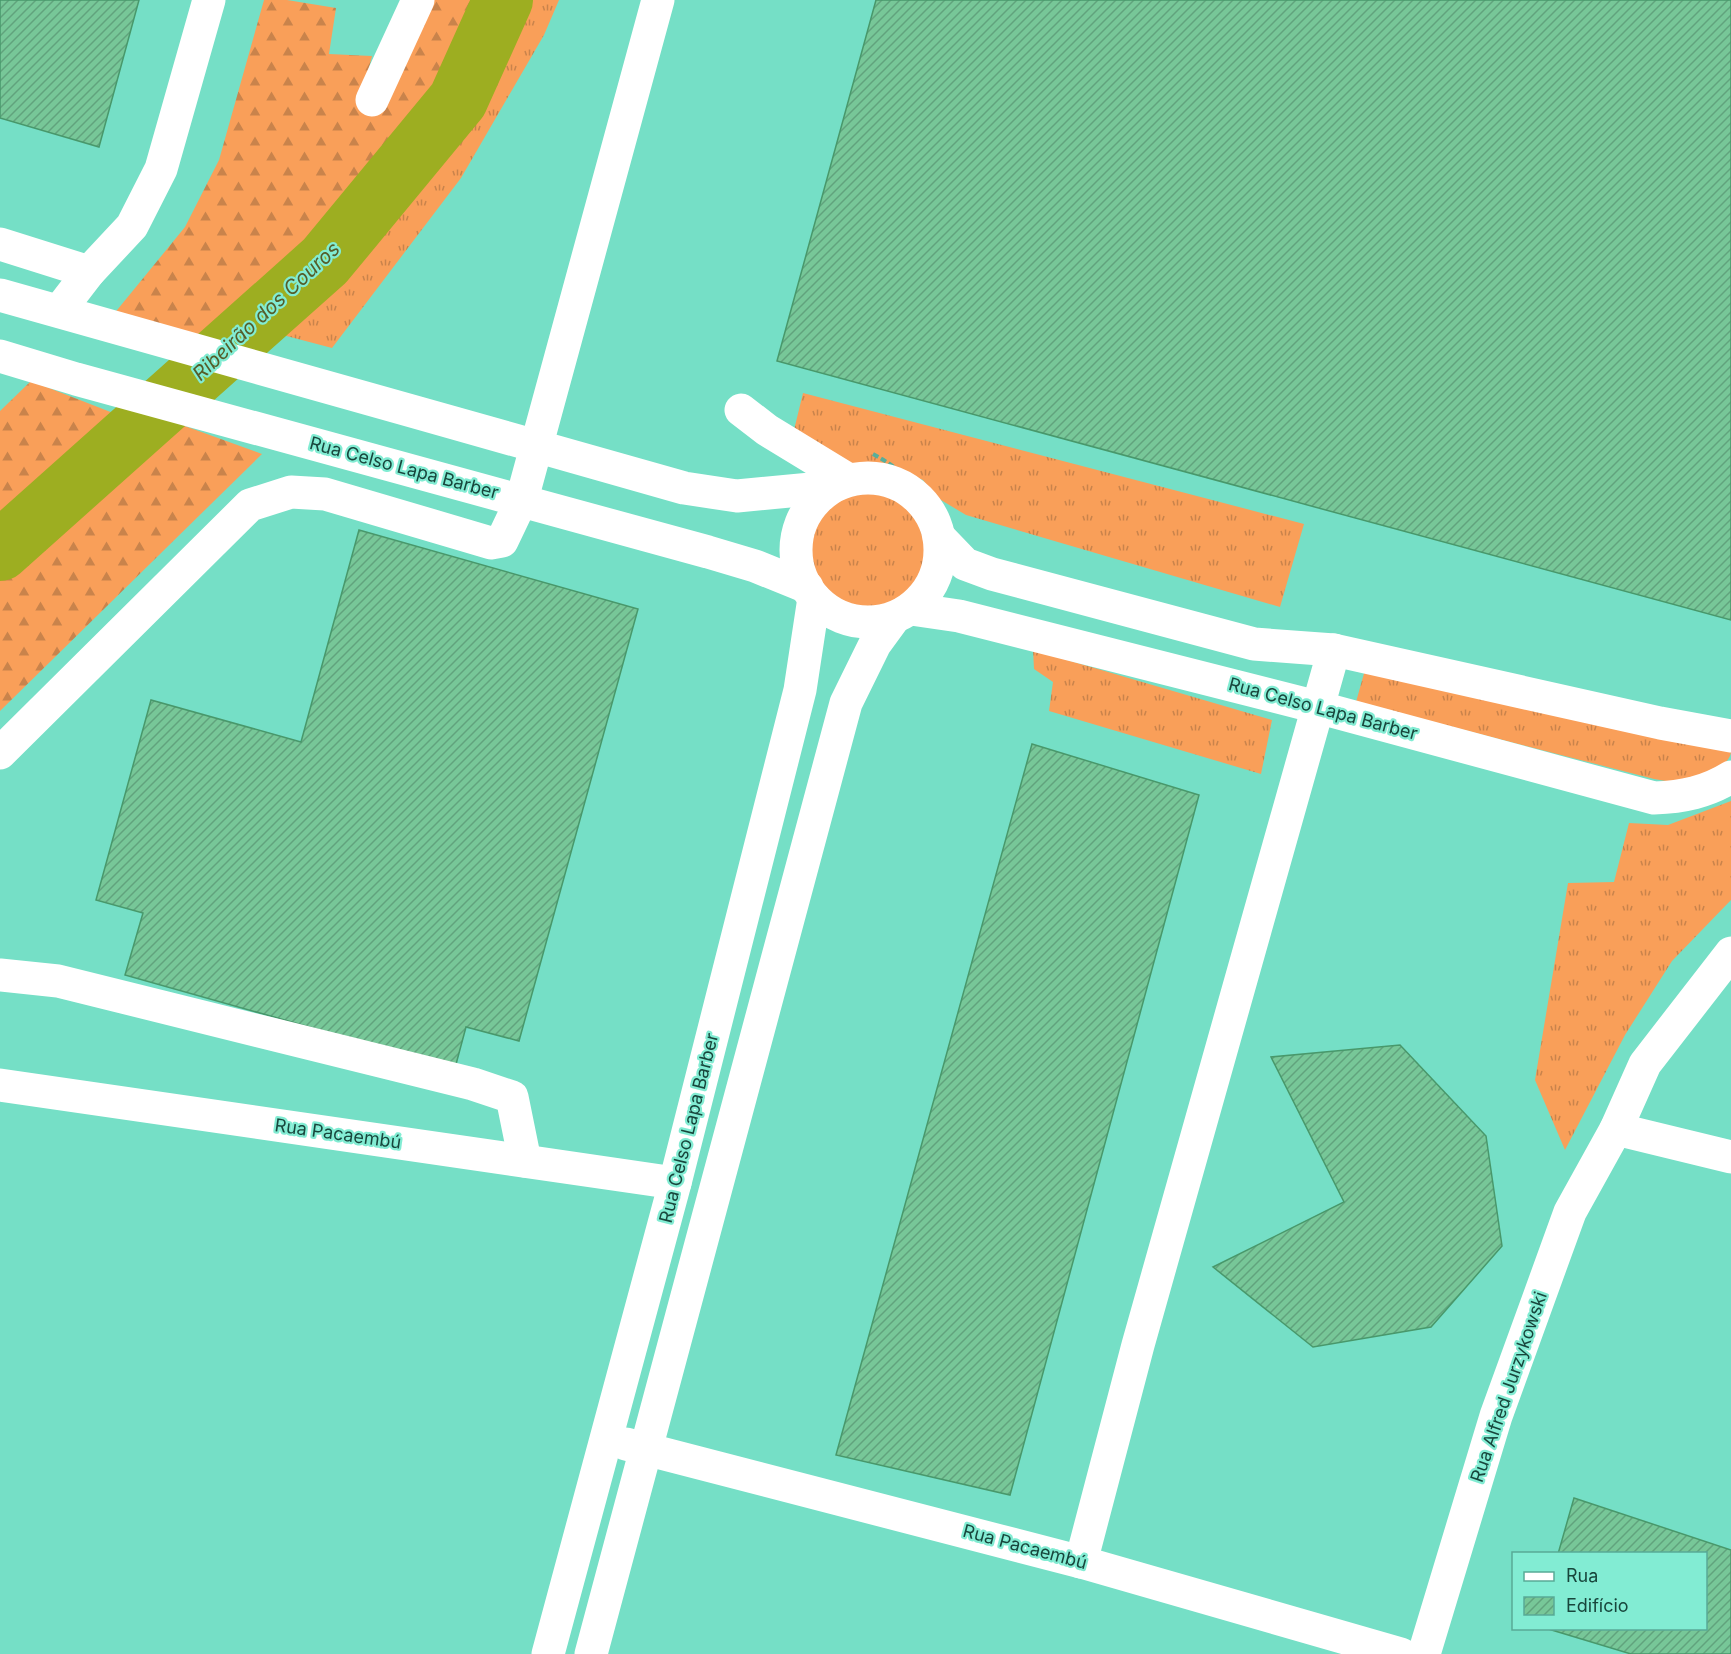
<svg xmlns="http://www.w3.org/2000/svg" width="1731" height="1654" font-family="Inter,sans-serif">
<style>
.grass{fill:url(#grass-tufts)}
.forest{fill:url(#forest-firs)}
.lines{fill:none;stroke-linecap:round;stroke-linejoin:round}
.river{stroke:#9dae21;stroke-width:60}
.building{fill:url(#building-hatch);stroke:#48986b;stroke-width:1.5}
.path{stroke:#57ae9a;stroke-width:4;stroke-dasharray:6 3;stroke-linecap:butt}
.minor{stroke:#fff;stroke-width:33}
.labels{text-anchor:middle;stroke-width:4.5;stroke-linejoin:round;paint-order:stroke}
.street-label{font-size:18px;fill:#18463c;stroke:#82ecd3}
.water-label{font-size:20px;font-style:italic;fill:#555d2a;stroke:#82ecd3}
</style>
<defs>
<pattern id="grass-tufts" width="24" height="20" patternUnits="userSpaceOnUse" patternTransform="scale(1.5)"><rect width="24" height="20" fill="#f99f59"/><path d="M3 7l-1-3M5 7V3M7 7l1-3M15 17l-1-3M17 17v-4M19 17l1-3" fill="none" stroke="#c9834b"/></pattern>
<pattern id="forest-firs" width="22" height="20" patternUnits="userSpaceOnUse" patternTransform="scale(1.5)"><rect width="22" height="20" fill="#f99f59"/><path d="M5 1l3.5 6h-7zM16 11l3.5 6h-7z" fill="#c9834b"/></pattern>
<pattern id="building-hatch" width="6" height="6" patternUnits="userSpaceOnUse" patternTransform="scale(1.5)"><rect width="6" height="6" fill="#77c798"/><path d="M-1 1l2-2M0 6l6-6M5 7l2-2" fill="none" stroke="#61a37d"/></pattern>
</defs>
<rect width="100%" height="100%" fill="#75dfc6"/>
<g class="grass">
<path d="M525 0H559L544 35 461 178 332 348 279 334 348 263 476 109Z"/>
<path d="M803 393 1304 524 1280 607 966 515 936 497 923 480 895 469 851 466 794 430Z"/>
<circle cx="869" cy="551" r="59"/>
<path d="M1033 650 1272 720 1261 774 1049 711 1053 682 1034 669Z"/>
<path d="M1368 659 1731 751C1731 768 1694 781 1678 782 1670 782 1662 780 1654 779L1356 702Z"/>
<path d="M1731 801V900L1672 961 1625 1035 1565 1150 1535 1080 1568 883 1614 882 1629 823 1668 825Z"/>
</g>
<g class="forest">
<path d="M264 0H287L336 8 329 54 372 56 359 108 428 0H490L450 93 322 247 213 342 113 315 185 227 219 160Z"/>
<path d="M31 381 126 418 0 532V411Z"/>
<path d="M171 421 262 454 0 711V577Z"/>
</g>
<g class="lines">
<path class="river" d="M0 551 325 261 458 100 503 0"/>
</g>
<g class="building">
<path d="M0 0H139L99 147 0 118Z"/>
<path d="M876 0H1731V620L777 361Z"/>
<path d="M359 530 638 609 519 1041 466 1027 455 1068 125 975 143 913 96 900 151 700 301 742Z"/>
<path d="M1032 744 1199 795 1010 1495 836 1455Z"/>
<path d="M1400 1045 1486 1136 1502 1246 1431 1327 1313 1347 1213 1267 1344 1202 1271 1057Z"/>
<path d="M1574 1498 1731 1550V1654H1631L1545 1628H1706V1554H1558Z"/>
</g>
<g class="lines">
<path class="path" d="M873 454C897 467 917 483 934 504"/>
<g class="minor">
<path d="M372 100 418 0"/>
<path d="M0 244 89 272"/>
<path d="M0 295C228 358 456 424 684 488L737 496 832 487"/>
<path d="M59 311 89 272 132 226 161 169 209 0"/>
<path d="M0 356 76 379 708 552 755 566 807 587"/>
<path d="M741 410 767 430 849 480"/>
<circle cx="868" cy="550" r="72"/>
<path d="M939 537 965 564 992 574 1254 644 1334 650 1660 723 1731 736"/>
<path d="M911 609 959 616 1317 707 1654 798C1683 797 1707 792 1731 777"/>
<path d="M0 753 250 505 291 492 325 494 491 543 502 541 522 499 658 0"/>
<path d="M0 975 58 981 473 1084 512 1097 525 1161"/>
<path d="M0 1085 675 1183"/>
<path d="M1616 1129 1731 1157"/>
<path d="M626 1444 1081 1562 1401 1654"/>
<path d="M1081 1562 1138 1345 1334 650"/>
<path d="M548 1654 675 1183 800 690 814 598"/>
<path d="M591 1654 846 703 875 644 894 618"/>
<path d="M1424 1654 1496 1416 1570 1212 1616 1129 1645 1064 1731 953"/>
</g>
</g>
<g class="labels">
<g class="street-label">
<text transform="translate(404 468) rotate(15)" y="6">Rua Celso Lapa Barber</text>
<text transform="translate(1323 709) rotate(15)" y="6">Rua Celso Lapa Barber</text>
<text transform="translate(689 1128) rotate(-76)" y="6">Rua Celso Lapa Barber</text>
<text transform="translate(338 1134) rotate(8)" y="6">Rua Pacaembú</text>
<text transform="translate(1509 1387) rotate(-71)" y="6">Rua Alfred Jurzykowski</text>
<text transform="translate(1025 1547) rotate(15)" y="6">Rua Pacaembú</text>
</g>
<g class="water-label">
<text transform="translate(266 311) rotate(-43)" y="7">Ribeirão dos Couros</text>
</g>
</g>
<rect x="1512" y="1552" width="195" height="78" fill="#82ecd3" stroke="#58aa97" stroke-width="1.5"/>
<rect x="1524" y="1572" width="30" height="9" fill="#ffffff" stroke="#58aa97" stroke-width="1.5"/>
<text x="1566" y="1582" font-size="18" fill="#18463c">Rua</text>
<rect x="1524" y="1597" width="30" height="18" fill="url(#building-hatch)" stroke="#58aa97" stroke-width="1.5"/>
<text x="1566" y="1612" font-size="18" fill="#18463c">Edifício</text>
</svg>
